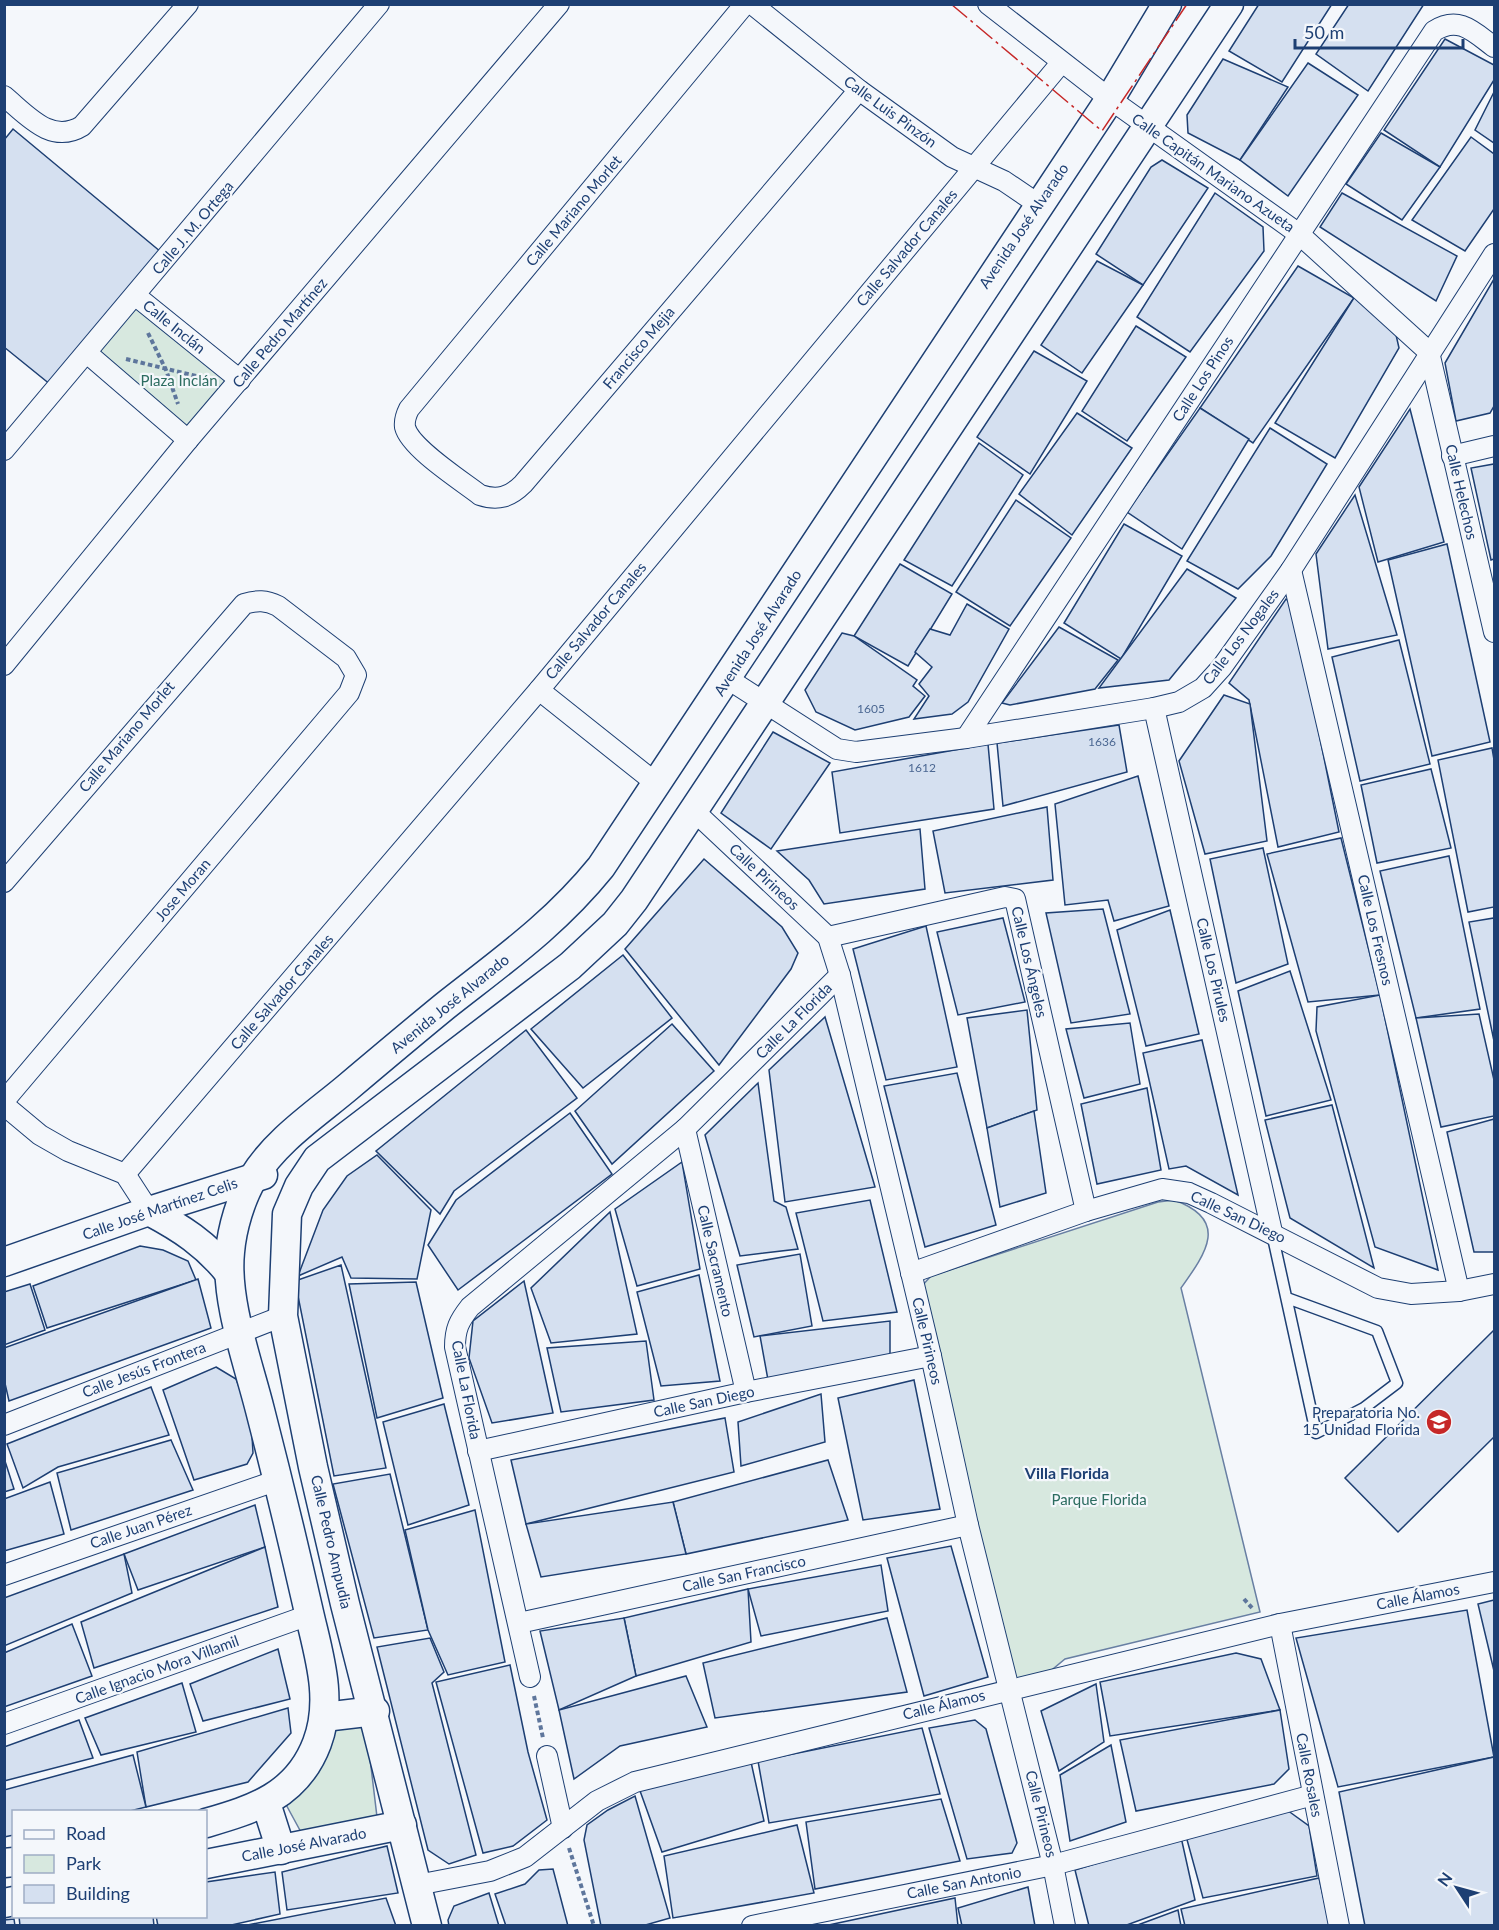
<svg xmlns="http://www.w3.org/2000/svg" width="1499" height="1930" font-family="Lato,sans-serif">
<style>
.green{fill:#d7e8df;stroke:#687fa3;stroke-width:1.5}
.building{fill:#d5e0f0;stroke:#1d3f73;stroke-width:1.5}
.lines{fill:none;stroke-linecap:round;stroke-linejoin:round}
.lane-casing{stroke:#1d3f73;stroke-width:13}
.street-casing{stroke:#1d3f73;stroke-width:22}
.secondary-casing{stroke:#1d3f73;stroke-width:31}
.path{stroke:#5e769c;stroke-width:4;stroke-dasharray:4.5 3;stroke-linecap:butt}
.lane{stroke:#f4f7fb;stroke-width:10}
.street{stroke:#f4f7fb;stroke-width:20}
.secondary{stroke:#f4f7fb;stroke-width:28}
.power{stroke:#c62828;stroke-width:1.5;stroke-dasharray:21 4.5 3 4.5;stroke-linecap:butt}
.labels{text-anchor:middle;stroke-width:4.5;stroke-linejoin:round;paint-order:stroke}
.number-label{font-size:12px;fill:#4b6792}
.street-label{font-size:15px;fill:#1d3f73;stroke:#f4f7fb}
.park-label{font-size:15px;fill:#2c6c60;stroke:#f4f7fb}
.poi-label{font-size:15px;fill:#1d3f73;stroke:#f4f7fb;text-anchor:end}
.neighbourhood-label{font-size:16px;font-weight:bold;fill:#1d3f73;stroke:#f4f7fb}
</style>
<rect width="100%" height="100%" fill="#f4f7fb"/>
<g class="green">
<path d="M136 296 240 380 188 440 88 354Z"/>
<path d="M1174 1200C1230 1220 1206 1253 1181 1288L1260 1612 1065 1659 1048 1673 1019 1680 1006 1671 921 1287 931 1276 1158 1202Z"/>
<path d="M366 1725 377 1817 302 1834 283 1799 336 1728Z"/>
</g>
<g class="building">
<path d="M1259 4H1332L1282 82 1229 51Z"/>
<path d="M1349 4H1424L1368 91 1316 54Z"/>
<path d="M1445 39 1494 65V80L1440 167 1384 130Z"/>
<path d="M1223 59 1288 87 1240 160 1188 133 1187 115Z"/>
<path d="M1308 63 1358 95 1288 196 1240 160Z"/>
<path d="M1494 92V143L1475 130Z"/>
<path d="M13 129 161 252 51 385 4 347V140Z"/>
<path d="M1381 133 1440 167 1402 220 1346 184Z"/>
<path d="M1471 137 1494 154V209L1465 251 1412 220Z"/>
<path d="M1162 160 1208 188 1143 285 1096 254 1151 167Z"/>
<path d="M1215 193 1263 227 1264 251 1190 352 1137 317Z"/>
<path d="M1342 193 1457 256 1436 301 1320 227Z"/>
<path d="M1097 261 1143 285 1082 373 1041 345Z"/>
<path d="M1298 266 1354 298 1253 443 1200 408Z"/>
<path d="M1494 279V406L1490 413 1456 421 1445 363Z"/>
<path d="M1357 293 1394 326 1399 348 1335 458 1275 423Z"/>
<path d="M1136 326 1186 357 1127 441 1082 411Z"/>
<path d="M1034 351 1087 381 1030 474 977 437Z"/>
<path d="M1200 408 1249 439 1182 549 1127 512Z"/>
<path d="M1410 409 1444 542 1378 562 1359 487Z"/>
<path d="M1077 413 1132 448 1072 535 1019 494Z"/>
<path d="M1270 428 1327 464 1271 556 1238 589 1187 561Z"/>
<path d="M979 443 1023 475 952 586 904 560Z"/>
<path d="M1494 464V559L1491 560 1471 468Z"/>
<path d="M1355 495 1397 635 1328 649 1316 554Z"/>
<path d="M1016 500 1071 538 1010 626 956 592Z"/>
<path d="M1124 524 1182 556 1121 659 1064 623Z"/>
<path d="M1447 544 1490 742 1432 756 1388 560Z"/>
<path d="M900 564 952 594 908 666 854 636Z"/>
<path d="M1187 569 1236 598 1169 680 1099 688Z"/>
<path d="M1286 599 1293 605 1339 832 1278 847 1249 700 1229 683Z"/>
<path d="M967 604 1009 629 968 702 952 714 914 719 929 696 919 684 932 667 915 652 930 629 950 635Z"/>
<path d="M1059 627 1118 660 1095 689 1010 705 1002 703Z"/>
<path d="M842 633 854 636 917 680 913 686 925 696 909 717 855 730 816 712 805 690Z"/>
<path d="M1399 640 1430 764 1360 781 1332 657Z"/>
<path d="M1224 695 1250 704 1267 841 1205 854 1179 761Z"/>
<path d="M1119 725 1127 772 1003 806 997 743Z"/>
<path d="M773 732 830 763 771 849 721 813Z"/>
<path d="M988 744 994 809 840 833 832 772Z"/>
<path d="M1492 748 1494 760V907L1468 912 1438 760Z"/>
<path d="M1431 769 1451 848 1377 863 1361 785Z"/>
<path d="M1138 776 1169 906 1114 921 1108 900 1065 905 1055 804Z"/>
<path d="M1047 807 1053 880 945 893 933 831Z"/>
<path d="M920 829 925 889 824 904 809 880 777 851Z"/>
<path d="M1341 838 1380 995 1308 1002 1267 854Z"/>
<path d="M1263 848 1288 964 1236 983 1210 859Z"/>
<path d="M1449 856 1480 1009 1416 1018 1380 871Z"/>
<path d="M704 859 782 927 798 953 791 969 719 1065 625 949Z"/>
<path d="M1103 909 1130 1014 1071 1023 1046 913Z"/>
<path d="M1170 910 1199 1034 1146 1046 1117 930Z"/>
<path d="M1003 918 1025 1002 958 1015 937 932Z"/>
<path d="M1494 918V1041L1469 922Z"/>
<path d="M926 926 957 1067 886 1080 853 949Z"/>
<path d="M623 955 672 1018 583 1088 531 1029Z"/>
<path d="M1290 971 1331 1100 1266 1116 1238 991Z"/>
<path d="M1380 995 1438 1270 1375 1247 1316 1031 1317 1007Z"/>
<path d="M1027 1010 1037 1110 987 1128 967 1018Z"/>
<path d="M1479 1014 1494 1080V1116L1441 1127 1416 1018Z"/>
<path d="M825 1017 875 1187 785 1202 769 1070Z"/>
<path d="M1130 1023 1140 1084 1084 1098 1066 1029Z"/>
<path d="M672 1024 714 1071 612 1164 575 1111Z"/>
<path d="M526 1030 577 1098 454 1191 440 1214 376 1151Z"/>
<path d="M1202 1040 1238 1195 1186 1166 1169 1169 1143 1053Z"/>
<path d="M957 1073 996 1225 925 1247 884 1086Z"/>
<path d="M758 1083 774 1201 786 1207 798 1249 740 1256 705 1135Z"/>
<path d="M1147 1088 1161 1170 1097 1184 1081 1104Z"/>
<path d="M1332 1105 1374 1268 1290 1218 1265 1120Z"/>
<path d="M1034 1111 1046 1193 1000 1207 987 1128Z"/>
<path d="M570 1113 612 1174 458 1290 428 1245 456 1200Z"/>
<path d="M1494 1119V1252H1474L1447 1132Z"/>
<path d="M377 1155 431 1210 417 1279 351 1278 342 1257 298 1276 323 1210 347 1176Z"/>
<path d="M682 1162 700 1269 637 1286 615 1209Z"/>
<path d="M870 1200 897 1312 823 1321 796 1213Z"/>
<path d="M610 1212 637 1334 551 1343 531 1288Z"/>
<path d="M140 1246 163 1250 188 1261 196 1280 47 1328 33 1286Z"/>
<path d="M800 1254 812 1326 754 1337 737 1265Z"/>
<path d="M341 1265 386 1468 334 1476 295 1281Z"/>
<path d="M699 1275 720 1381 661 1386 637 1292Z"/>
<path d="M198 1279 211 1328 9 1401 4 1379V1348Z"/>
<path d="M524 1281 553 1413 492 1423 469 1358 473 1321Z"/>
<path d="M416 1282 443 1398 377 1418 349 1284Z"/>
<path d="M30 1284 45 1330 4 1345V1292Z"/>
<path d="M890 1321V1358L768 1380 760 1336Z"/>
<path d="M1494 1330V1437L1398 1532 1345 1478Z"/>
<path d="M646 1341 654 1400 561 1412 547 1348Z"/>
<path d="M216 1367 236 1379 251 1418 253 1453 247 1464 194 1480 163 1390Z"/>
<path d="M914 1380 940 1509 863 1520 838 1398Z"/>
<path d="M151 1387 169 1435 58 1467 23 1488 7 1444Z"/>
<path d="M821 1394 825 1442 741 1466 738 1422Z"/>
<path d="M444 1404 469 1505 408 1525 383 1422Z"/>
<path d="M725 1418 734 1472 526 1524 511 1460Z"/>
<path d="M171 1440 193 1490 71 1530 57 1473Z"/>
<path d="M4 1458 14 1489 4 1492Z"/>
<path d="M828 1460 848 1520 686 1554 673 1502Z"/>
<path d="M390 1474 428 1630 374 1638 333 1484Z"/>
<path d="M50 1482 64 1534 4 1551V1499Z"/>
<path d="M673 1502 686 1554 541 1577 526 1524Z"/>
<path d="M255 1505 265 1547 138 1590 124 1554Z"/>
<path d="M475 1510 505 1662 448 1675 428 1630 405 1530Z"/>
<path d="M951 1546 988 1677 924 1696 887 1558Z"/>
<path d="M265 1547 278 1607 94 1668 81 1622Z"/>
<path d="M124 1554 132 1593 4 1646V1598Z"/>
<path d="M881 1565 888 1611 761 1636 748 1589Z"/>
<path d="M748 1589 751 1642 636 1676 624 1618Z"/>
<path d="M1494 1600V1671L1478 1604Z"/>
<path d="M1467 1610 1494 1757 1338 1787 1296 1638Z"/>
<path d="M624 1618 636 1676 559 1710 540 1631Z"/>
<path d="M887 1618 907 1692 715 1718 703 1663Z"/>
<path d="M72 1624 92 1676 4 1707V1653Z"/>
<path d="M430 1638 444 1672 432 1683 476 1855 449 1864 428 1850 377 1647Z"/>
<path d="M278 1649 290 1699 203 1721 190 1684Z"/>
<path d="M1236 1653 1261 1659 1280 1710 1110 1736 1100 1682Z"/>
<path d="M510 1665 528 1752 547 1820 513 1846 483 1853 436 1682Z"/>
<path d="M686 1676 707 1727 620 1746 574 1779 559 1710Z"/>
<path d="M182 1683 196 1732 101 1755 85 1718Z"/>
<path d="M1096 1684 1104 1742 1059 1771 1041 1711Z"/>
<path d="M288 1708 291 1733 248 1782 146 1807 137 1752Z"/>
<path d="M1280 1710 1289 1769 1274 1784 1136 1811 1120 1740Z"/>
<path d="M79 1720 93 1758 4 1781V1747Z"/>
<path d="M975 1720 986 1729 1017 1843 1012 1853 967 1859 929 1728Z"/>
<path d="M922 1728 940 1794 769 1823 758 1761Z"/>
<path d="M1111 1745 1126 1822 1070 1841 1060 1775Z"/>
<path d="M133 1755 146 1807 126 1812H14V1835L4 1837V1790Z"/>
<path d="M1494 1757V1926H1365L1339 1792Z"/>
<path d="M751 1762 764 1821 662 1852 639 1788Z"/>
<path d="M635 1796 670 1918 642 1926H601L584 1840 587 1825 608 1810Z"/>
<path d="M941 1799 960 1861 815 1889 806 1822Z"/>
<path d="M1287 1810 1309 1826 1317 1876 1203 1898 1186 1836Z"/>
<path d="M797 1825 814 1893 673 1918 664 1856Z"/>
<path d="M1181 1837 1195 1900 1124 1926H1089L1075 1870Z"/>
<path d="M387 1846 398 1893 287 1910 282 1872Z"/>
<path d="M553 1869 568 1926H506L495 1894 525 1884 539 1870Z"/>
<path d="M275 1872 280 1914 227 1926H158L156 1916H206V1882Z"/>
<path d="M1319 1878 1330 1926H1185L1181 1909Z"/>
<path d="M1028 1887 1035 1926H962L958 1908Z"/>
<path d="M489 1893 499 1926H449L448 1920 454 1906Z"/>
<path d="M386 1898 396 1926H247V1925Z"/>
<path d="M955 1898 958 1926H824Z"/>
<path d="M1178 1910 1181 1926H1135Z"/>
<path d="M19 1916H153L154 1926H20Z"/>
<path d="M14 1919 15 1926H4V1920Z"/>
</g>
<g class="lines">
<g class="lane-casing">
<path id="lane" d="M1272 1233 1316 1433 1364 1408 1397 1383 1377 1331 1287 1298"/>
</g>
<g class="street-casing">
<g id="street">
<path d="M745 4 409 409C406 415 404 420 405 427 410 448 462 481 480 495 498 501 510 497 523 484L859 90"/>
<path d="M752 4 859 90 952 157 1004 181 1038 204"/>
<path d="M988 4 1110 99 1299 234 1429 352 1494 632"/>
<path d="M4 96C27 115 51 145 82 126L188 4"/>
<path d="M136 296 240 380"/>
<path d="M88 354 188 440"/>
<path d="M4 450 379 4"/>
<path d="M1452 456 1494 446"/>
<path d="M1291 570 1459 1291"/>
<path d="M4 665 188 440 559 4"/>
<path d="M728 679 837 749 856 752 966 738 1154 708 1179 702 1203 688 1222 667 1291 570 1494 254"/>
<path d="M539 690 657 784"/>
<path d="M1154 708 1272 1232"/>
<path d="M966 738 1434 31C1459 15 1474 32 1494 47"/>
<path d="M694 811 828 937 840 975 931 1356 968 1525 1053 1865 1065 1926"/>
<path d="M4 882 244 604C257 600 266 600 278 606L346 658 356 675 349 693 4 1101"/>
<path d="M828 937 1005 897 1015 899 1086 1211"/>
<path d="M4 1105 40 1135 68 1151 125 1174 149 1211"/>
<path d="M685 1129 746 1392"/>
<path d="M125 1174 539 690 1061 63"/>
<path d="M911 1273 1086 1211 1162 1189 1189 1193 1211 1203 1378 1288 1411 1294 1459 1291 1494 1284"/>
<path d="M4 1425 283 1316"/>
<path d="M478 1451 746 1392 931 1356"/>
<path d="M4 1575 278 1480"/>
<path d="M519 1623 968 1525"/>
<path d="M1280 1624 1339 1926"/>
<path d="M530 1677 455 1347C455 1329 459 1321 470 1307L685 1129 840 975"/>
<path d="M4 1724 309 1615"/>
<path d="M547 1756 563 1828"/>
<path d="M417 1885 490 1871 525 1857 597 1801 635 1782 1280 1624 1494 1582"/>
<path d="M752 1926 1053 1865 1313 1795"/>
</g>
</g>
<g class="secondary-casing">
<g id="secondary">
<path d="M149 1211C181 1228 206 1244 229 1273"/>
<path d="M4 1262 149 1211 263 1175"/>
<path d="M324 1717 375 1711"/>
<path d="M266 1803 281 1850"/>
<path d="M206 1823C254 1809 297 1796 317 1743 334 1698 318 1653 308 1608 293 1542 277 1476 260 1410 248 1362 225 1301 230 1252 232 1228 241 1198 253 1178 275 1141 316 1114 348 1087 380 1060 412 1033 445 1006 502 961 554 925 601 867L1110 99 1167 4"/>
<path d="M4 1863 14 1862"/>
<path d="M206 1864 402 1825"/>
<path d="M4 1903 14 1901"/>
<path d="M427 1926 345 1604 313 1467 283 1316 287 1214 299 1186 317 1159 570 966 615 924 634 900 1229 4"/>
</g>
</g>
<g class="path">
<path d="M148 333 166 370 178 404"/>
<path d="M126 359 204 378"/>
<path d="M1244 1599 1253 1609"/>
<path d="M534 1696 543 1738"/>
<path d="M569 1848 594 1926"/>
</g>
<use href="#lane" class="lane"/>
<use href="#street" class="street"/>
<use href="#secondary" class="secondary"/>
<path class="power" d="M951 4 1102 131 1187 4"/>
</g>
<defs>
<g id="school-disc" transform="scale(1.35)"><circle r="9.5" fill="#c62828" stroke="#f4f7fb"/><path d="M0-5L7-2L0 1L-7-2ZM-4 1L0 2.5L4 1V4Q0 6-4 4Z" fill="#fff"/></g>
</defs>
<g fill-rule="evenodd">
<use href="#school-disc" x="1439" y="1422"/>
</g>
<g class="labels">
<g class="number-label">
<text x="871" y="713">1605</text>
<text x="1102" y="746">1636</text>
<text x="922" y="772">1612</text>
</g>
<g class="street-label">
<text transform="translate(890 112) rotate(36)" y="5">Calle Luis Pinzón</text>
<text transform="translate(1213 173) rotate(35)" y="5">Calle Capitán Mariano Azueta</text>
<text transform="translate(574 211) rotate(-50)" y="5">Calle Mariano Morlet</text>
<text transform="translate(1024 226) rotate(-56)" y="5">Avenida José Alvarado</text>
<text transform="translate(193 228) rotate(-50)" y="5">Calle J. M. Ortega</text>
<text transform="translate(907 248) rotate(-50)" y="5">Calle Salvador Canales</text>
<text transform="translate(174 327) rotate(39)" y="5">Calle Inclán</text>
<text transform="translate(280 333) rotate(-50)" y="5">Calle Pedro Martínez</text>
<text transform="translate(639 348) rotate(-50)" y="5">Francisco Mejia</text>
<text transform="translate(1203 379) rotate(-57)" y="5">Calle Los Pinos</text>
<text transform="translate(1461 492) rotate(77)" y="5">Calle Helechos</text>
<text transform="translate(596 621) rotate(-50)" y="5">Calle Salvador Canales</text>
<text transform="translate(758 633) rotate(-57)" y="5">Avenida José Alvarado</text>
<text transform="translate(1241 637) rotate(-53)" y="5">Calle Los Nogales</text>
<text transform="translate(127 737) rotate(-50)" y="5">Calle Mariano Morlet</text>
<text transform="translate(764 877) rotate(43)" y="5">Calle Pirineos</text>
<text transform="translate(183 890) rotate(-50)" y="5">Jose Moran</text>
<text transform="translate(1375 930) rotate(77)" y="5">Calle Los Fresnos</text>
<text transform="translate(1029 962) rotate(77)" y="5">Calle Los Ángeles</text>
<text transform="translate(1213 970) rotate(77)" y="5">Calle Los Pirules</text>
<text transform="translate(282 992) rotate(-49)" y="5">Calle Salvador Canales</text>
<text transform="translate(450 1004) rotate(-39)" y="5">Avenida José Alvarado</text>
<text transform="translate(794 1021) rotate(-45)" y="5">Calle La Florida</text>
<text transform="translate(160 1209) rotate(-19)" y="5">Calle José Martínez Celis</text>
<text transform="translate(1238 1217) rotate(25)" y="5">Calle San Diego</text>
<text transform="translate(715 1261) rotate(77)" y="5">Calle Sacramento</text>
<text transform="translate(927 1341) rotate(77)" y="5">Calle Pirineos</text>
<text transform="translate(144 1370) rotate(-21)" y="5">Calle Jesús Frontera</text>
<text transform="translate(466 1390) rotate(79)" y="5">Calle La Florida</text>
<text transform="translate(704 1402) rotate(-12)" y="5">Calle San Diego</text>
<text transform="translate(141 1527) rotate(-19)" y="5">Calle Juan Pérez</text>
<text transform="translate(331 1542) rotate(77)" y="5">Calle Pedro Ampudia</text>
<text transform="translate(744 1574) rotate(-12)" y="5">Calle San Francisco</text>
<text transform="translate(1418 1597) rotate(-11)" y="5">Calle Álamos</text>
<text transform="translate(157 1670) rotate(-20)" y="5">Calle Ignacio Mora Villamil</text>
<text transform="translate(944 1705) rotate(-14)" y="5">Calle Álamos</text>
<text transform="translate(1309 1775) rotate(79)" y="5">Calle Rosales</text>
<text transform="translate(1041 1814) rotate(76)" y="5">Calle Pirineos</text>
<text transform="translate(304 1845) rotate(-11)" y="5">Calle José Alvarado</text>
<text transform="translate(964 1883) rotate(-11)" y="5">Calle San Antonio</text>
</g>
<g class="park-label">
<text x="179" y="386">Plaza Inclán</text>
<text x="1099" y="1505">Parque Florida</text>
</g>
<g class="poi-label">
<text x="1420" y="1418">Preparatoria No.<tspan x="1420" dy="17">15 Unidad Florida</tspan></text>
</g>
<g class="neighbourhood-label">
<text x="1067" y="1479">Villa Florida</text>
</g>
</g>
<rect width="1499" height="1930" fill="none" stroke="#1d3f73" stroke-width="12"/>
<rect x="12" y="1810" width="195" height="108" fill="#f4f7fb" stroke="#9eadc5" stroke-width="1.5"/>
<rect x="24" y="1830" width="30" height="9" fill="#f4f7fb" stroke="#9eadc5" stroke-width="1.5"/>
<text x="66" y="1840" font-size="18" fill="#1d3f73">Road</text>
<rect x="24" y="1855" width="30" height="18" fill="#d7e8df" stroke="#9eadc5" stroke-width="1.5"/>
<text x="66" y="1870" font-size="18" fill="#1d3f73">Park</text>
<rect x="24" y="1885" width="30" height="18" fill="#d5e0f0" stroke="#9eadc5" stroke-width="1.5"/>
<text x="66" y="1900" font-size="18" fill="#1d3f73">Building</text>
<g transform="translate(1457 1888) rotate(306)" stroke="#f4f7fb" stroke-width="4.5" paint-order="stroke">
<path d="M0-4.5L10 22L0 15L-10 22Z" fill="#1d3f73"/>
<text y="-9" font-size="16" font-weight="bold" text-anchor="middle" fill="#1d3f73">N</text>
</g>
<path d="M1295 39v9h168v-9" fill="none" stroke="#1d3f73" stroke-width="3"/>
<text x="1304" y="39" font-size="18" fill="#1d3f73" stroke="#f4f7fb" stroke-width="4.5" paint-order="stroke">50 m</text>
</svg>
